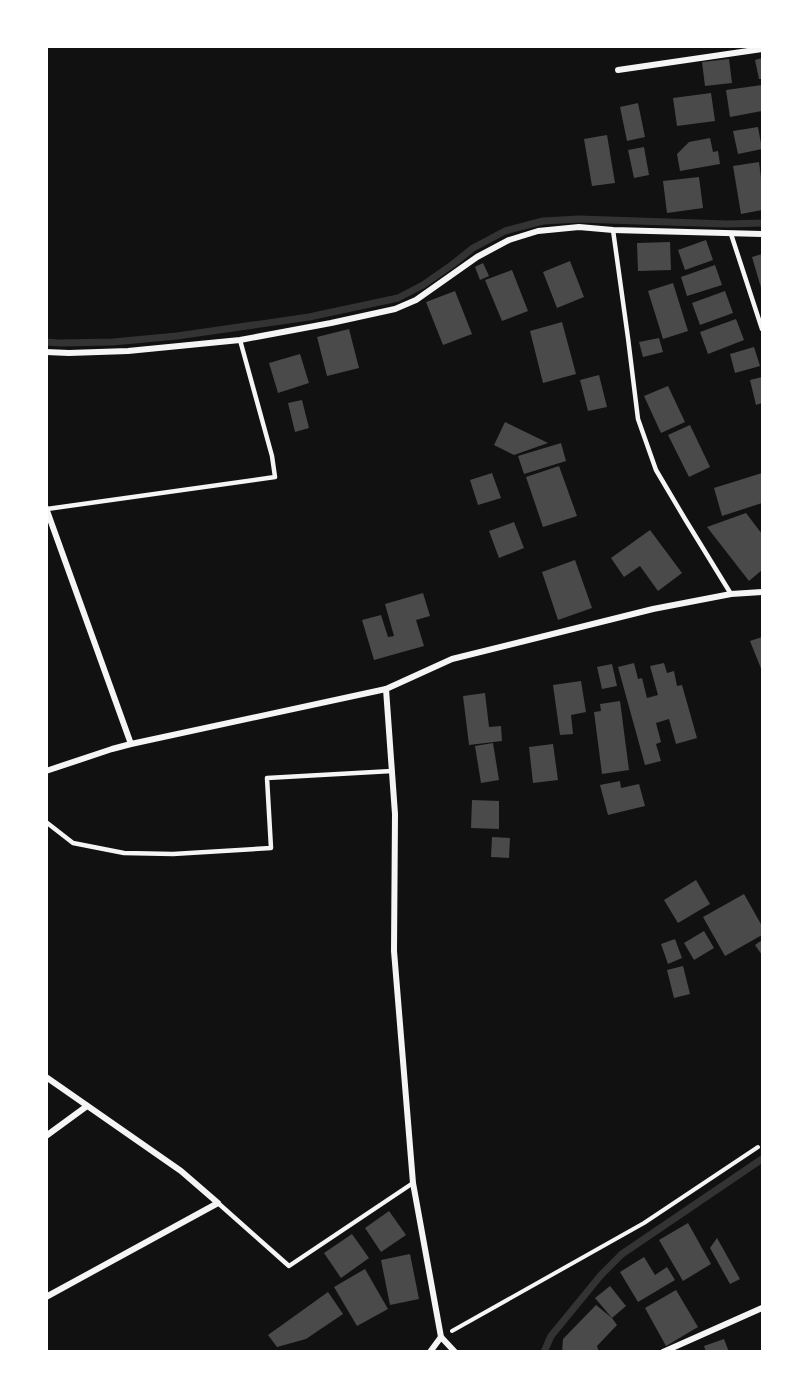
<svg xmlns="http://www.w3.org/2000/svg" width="809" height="1398" font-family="'Source Serif 4',serif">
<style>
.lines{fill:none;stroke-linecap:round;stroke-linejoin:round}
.stream{stroke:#333;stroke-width:7}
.building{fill:#4a4a4a}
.path{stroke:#f5f5f5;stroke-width:4}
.service{stroke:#f5f5f5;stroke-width:4.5}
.minor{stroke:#f5f5f5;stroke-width:6}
</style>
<rect width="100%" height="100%" fill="#111"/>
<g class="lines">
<g class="stream">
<path d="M46 342 60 343 113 342 177 336 309 317 398 298 423 285 453 264 473 248 505 231 543 221 579 219 727 224 762 223"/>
<path d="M544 1352 551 1336 601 1275 622 1254 762 1159"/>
</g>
</g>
<g class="building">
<path d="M762 58V79H759L755 60Z"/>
<path d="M729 59 732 83 705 86 702 62Z"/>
<path d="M762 85V111L730 117 726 90Z"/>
<path d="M711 93 715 121 677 126 673 98Z"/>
<path d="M638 103 645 137 627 141 620 107Z"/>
<path d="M758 127 762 149 738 154 733 131Z"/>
<path d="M607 135 615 183 592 186 584 139Z"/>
<path d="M710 138 713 152 718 151 720 164 680 171 677 154 689 142Z"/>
<path d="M644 147 649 175 634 178 628 150Z"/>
<path d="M759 162 762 186V210L741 214 733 166Z"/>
<path d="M699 177 703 208 667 213 663 181Z"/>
<path d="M706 240 713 260 685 270 678 250Z"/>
<path d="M670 242 671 270 638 271 637 243Z"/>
<path d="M762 254V291L752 257Z"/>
<path d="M570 261 584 297 557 308 543 272Z"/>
<path d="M483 263 489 276 480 280 475 267Z"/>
<path d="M715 265 722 285 687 296 681 277Z"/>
<path d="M512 270 528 311 502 321 485 280Z"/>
<path d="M673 283 688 331 663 339 648 291Z"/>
<path d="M455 291 472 334 443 345 426 302Z"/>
<path d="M725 291 733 313 700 325 692 303Z"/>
<path d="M736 319 744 340 708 354 700 332Z"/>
<path d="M562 322 576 374 543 383 530 331Z"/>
<path d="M349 329 359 368 327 376 317 337Z"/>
<path d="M659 338 663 352 643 357 639 342Z"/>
<path d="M754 347 760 366 735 373 730 354Z"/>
<path d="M300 354 309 383 278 393 269 363Z"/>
<path d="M599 375 607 407 588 411 580 380Z"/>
<path d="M762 377V403L756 405 750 380Z"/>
<path d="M668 386 685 422 661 433 644 396Z"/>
<path d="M302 400 309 428 295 432 288 403Z"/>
<path d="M505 422 548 443 514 455 494 445Z"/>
<path d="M690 425 710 467 689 477 668 435Z"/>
<path d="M561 443 566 461 524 474 518 456Z"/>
<path d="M559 466 577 516 543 527 526 477Z"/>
<path d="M492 473 501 498 478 505 470 480Z"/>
<path d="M762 473V503L722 516 714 488Z"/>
<path d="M746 513 762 534V570L749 581 707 527Z"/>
<path d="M514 522 524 548 499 558 489 531Z"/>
<path d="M650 530 682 573 658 591 640 566 624 577 611 558Z"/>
<path d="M575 560 592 608 558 620 542 572Z"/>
<path d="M423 593 430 616 416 620 424 646 374 660 362 620 381 615 388 637 394 636 385 604Z"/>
<path d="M762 637V671L750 641Z"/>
<path d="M634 663 638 679 642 678 647 698 658 695 650 666 664 663 667 673 674 671 677 686 682 685 697 738 676 744 669 719 656 723 661 742 656 744 661 761 645 765 618 667Z"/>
<path d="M612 664 617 686 602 689 597 667Z"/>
<path d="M581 681 586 712 571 715 573 734 560 735 553 685Z"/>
<path d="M485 693 489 727 501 726 502 741 469 745 463 696Z"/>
<path d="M620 701 629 770 602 774 594 712 601 711 600 704Z"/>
<path d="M493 743 499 780 481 783 475 746Z"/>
<path d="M553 744 558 780 533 783 529 747Z"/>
<path d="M620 781 621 788 639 784 645 806 608 815 600 785Z"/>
<path d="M472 800 499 801V829L471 828Z"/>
<path d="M492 837 510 838 509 858 491 857Z"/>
<path d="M696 880 710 904 678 923 664 900Z"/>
<path d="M744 894 762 926V935L725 956 703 917Z"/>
<path d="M704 931 714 948 694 960 684 943Z"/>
<path d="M675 939 682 958 668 964 661 944Z"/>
<path d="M762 940V955L755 945Z"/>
<path d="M683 966 690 994 674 998 667 970Z"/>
<path d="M389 1211 406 1235 381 1252 365 1228Z"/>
<path d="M688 1223 711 1264 683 1281 659 1240Z"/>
<path d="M352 1234 369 1258 341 1278 324 1253Z"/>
<path d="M717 1238 740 1279 730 1284 710 1248Z"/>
<path d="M410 1254 419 1299 390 1305 381 1260Z"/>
<path d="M644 1257 655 1275 667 1267 675 1280 638 1302 620 1272Z"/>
<path d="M365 1269 388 1309 357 1326 334 1287Z"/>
<path d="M610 1286 626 1306 612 1318 595 1298Z"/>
<path d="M676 1290 698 1327 666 1346 645 1308Z"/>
<path d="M328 1292 343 1314 306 1339 277 1347 268 1335Z"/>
<path d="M596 1305 612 1318 617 1325 597 1346 599 1352H562L563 1339Z"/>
<path d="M724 1339 729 1352H706L704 1346Z"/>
</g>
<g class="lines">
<path class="path" d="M452 1331 644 1223 758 1147"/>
<g class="service">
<path d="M613 230 628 338 638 419 656 470 685 519 731 594"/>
<path d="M731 234 762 329"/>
<path d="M47 509 275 477 272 456 240 340"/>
<path d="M46 822 73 843 124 853 173 854 271 848 267 778 392 771"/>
<path d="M218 1203 289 1266 413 1183"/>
</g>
<g class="minor">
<path d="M618 70 762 49"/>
<path d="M46 352 69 353 128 351 240 340 331 323 395 309 416 300 477 257 509 240 538 231 579 227 613 230 762 234"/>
<path d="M46 508 131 744"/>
<path d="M386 689 395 814 394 951 413 1183 441 1337 430 1352"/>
<path d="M46 771 112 749 131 744 386 689 452 659 653 609 731 594 762 592"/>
<path d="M46 1077 181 1171 218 1203 46 1297"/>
<path d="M46 1136 87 1106"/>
<path d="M441 1337 455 1352"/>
<path d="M663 1352 762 1308"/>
</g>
</g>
<rect width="809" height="1398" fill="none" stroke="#ffffff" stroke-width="96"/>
</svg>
